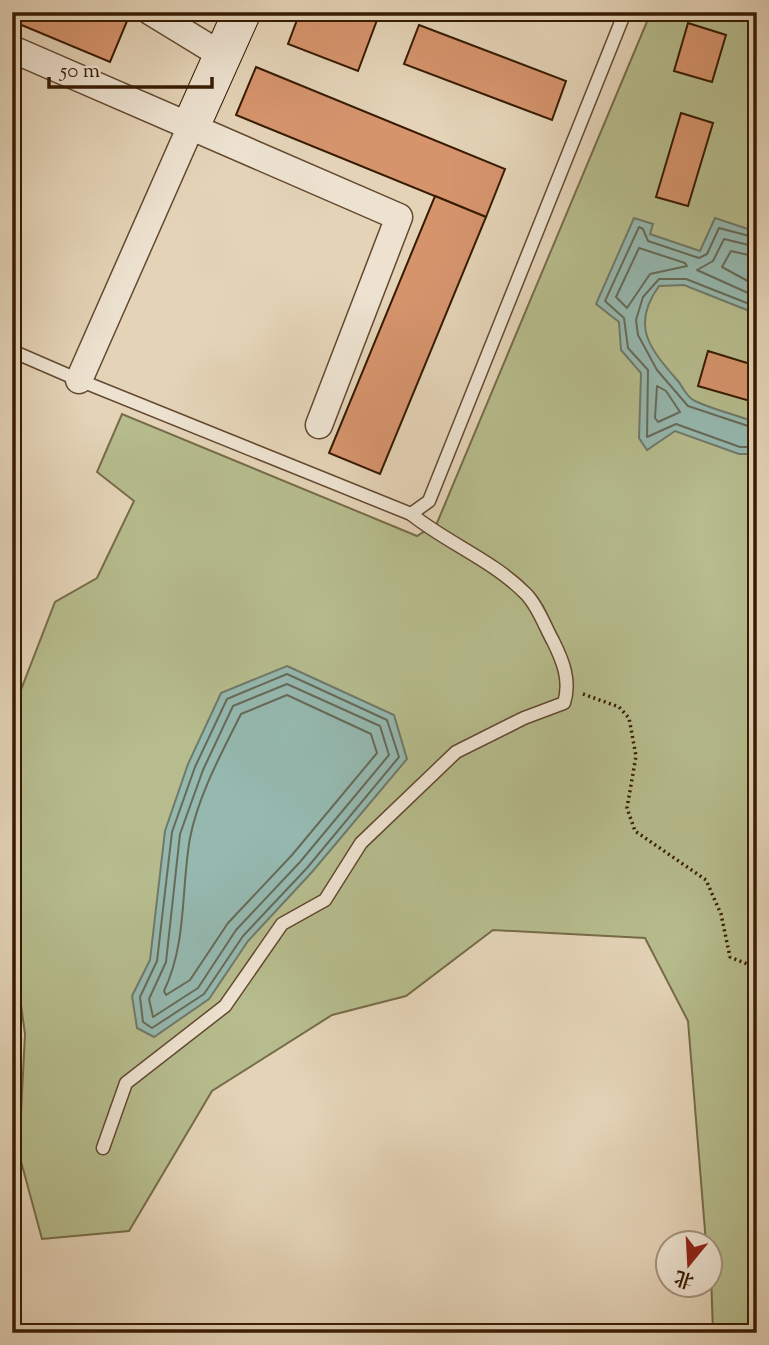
<svg xmlns="http://www.w3.org/2000/svg" width="769" height="1345" font-family="'Sorts Mill Goudy','Noto Serif SC',serif">
<style>
.green{fill:#b6bc8d;stroke:#766c48;stroke-width:2}
.water{fill:#95b8af;stroke:#6f796a;stroke-width:2}
.lines{fill:none;stroke-linecap:round;stroke-linejoin:round}
.shore{stroke:#666a58;stroke-width:2}
.building{fill:#d6946d;stroke:#371b02;stroke-width:2}
.lane-casing{stroke:#62492f;stroke-width:15}
.street-casing{stroke:#62492f;stroke-width:29}
.secondary-casing{stroke:#371b02;stroke-width:39}
.path{stroke:#371b02;stroke-width:3.5;stroke-dasharray:2 3.5;stroke-linecap:butt}
.lane{stroke:#ede2d0;stroke-width:12}
.street{stroke:#ede2d0;stroke-width:26}
.secondary{stroke:#ede2d0;stroke-width:37}
</style>
<rect width="100%" height="100%" fill="#e4d3b7"/>
<filter id="stains"><feTurbulence type="fractalNoise" baseFrequency=".00286" numOctaves="4"/><feColorMatrix values="0 0 0 0 .2 0 0 0 0 .09 0 0 0 0 .02 0 0 0 .5 -.17"/></filter>
<radialGradient id="worn" r=".72"><stop offset=".6" stop-color="#630" stop-opacity="0"/><stop offset="1" stop-color="#630" stop-opacity=".3"/></radialGradient>
<path class="green" d="M651 12H757V1333H713L710 1244 706 1243 688 1021 645 938 493 930 406 996 332 1015 212 1091 129 1231 42 1239 19 1154 25 1034 12 940V713L55 602 97 578 134 501 97 472 122 414 417 536 437 523Z"/>
<g class="water">
<path d="M634 218 653 224 650 234 700 251 715 218 757 232V314L684 285 659 286C630 326 650 349 678 381 683 387 687 398 695 401 714 410 737 415 757 423V454H739L675 431 647 450 639 438 641 373 621 350 619 322 596 304Z"/>
<path d="M287 666 394 715 407 759 312 872 248 941 209 999 154 1037 137 1028 132 996 150 960 165 831 188 764 221 693Z"/>
</g>
<g class="lines">
<g class="shore">
<path d="M757 238 719 228 707 254 699 258 648 241 643 229 639 227 605 301 624 318 628 348 648 370 647 437 676 424 740 447H757"/>
<path d="M757 247 724 239 713 261 697 270 757 297"/>
<path d="M639 248 685 263 687 266 650 274 627 308 616 297Z"/>
<path d="M757 257 731 251 722 267 757 286"/>
<path d="M757 307 686 279H659L643 297 636 320 638 335 657 370 688 406 757 429"/>
<path d="M657 386 666 391 680 412 658 422 655 418Z"/>
<path d="M287 674 387 720 399 757 307 868 243 936 204 994 152 1028 143 1022 140 997 157 961 172 832 195 767 227 699Z"/>
<path d="M287 684 380 726 389 755 300 862 236 930 198 988 153 1017 149 999 166 962 180 834 203 770 233 706Z"/>
<path d="M287 695 371 734 377 753 292 855 228 923 190 980 166 995 164 991C187 943 181 889 190 838 198 796 222 752 241 714Z"/>
</g>
</g>
<g class="building">
<path d="M12 12H126L130 14 110 62 12 21Z"/>
<path d="M300 12H380L358 71 288 44Z"/>
<path d="M688 23 726 35 712 82 674 71Z"/>
<path d="M419 25 566 81 552 120 404 64Z"/>
<path d="M256 67 505 169 486 217 236 115Z"/>
<path d="M681 113 713 123 688 206 656 197Z"/>
<path d="M435 196 486 217 380 474 329 453Z"/>
<path d="M708 351 757 366V403L698 386Z"/>
</g>
<g class="lines">
<g class="lane-casing">
<g id="lane">
<path d="M12 351 79 380 411 514 429 501 625 12"/>
<path d="M103 1148 126 1083 225 1006 282 924 325 900 361 843 456 752 524 718 564 703C571 681 563 661 553 641 545 627 538 606 526 594 494 561 447 543 411 514"/>
</g>
</g>
<g class="street-casing">
<g id="street">
<path d="M151 12 223 56"/>
<path d="M12 49 399 217 319 425"/>
<path d="M79 380 191 126"/>
</g>
</g>
<g class="secondary-casing">
<path id="secondary" d="M191 126 242 12"/>
</g>
<path class="path" d="M583 694 619 707 629 718 636 756 627 808 635 831 706 880 721 914 730 957 757 968"/>
<use href="#lane" class="lane"/>
<use href="#street" class="street"/>
<use href="#secondary" class="secondary"/>
</g>
<rect width="769" height="1345" fill="none" stroke="#e4d3b7" stroke-width="42"/>
<rect x="14" y="14" width="741" height="1317" fill="none" stroke="#371b02" stroke-width="3.5"/>
<rect x="21" y="21" width="727" height="1303" fill="none" stroke="#371b02" stroke-width="2"/>
<g transform="translate(689 1264) rotate(198)"><circle r="33" fill="#ede2d0" stroke="#a4927e" stroke-width="2"/>
<path d="M0-5L12 26L0 18L-12 26Z" fill="#8f2418"/>
<text y="-10" font-size="19" font-weight="bold" text-anchor="middle" fill="#371b02">北</text>
</g>
<path d="M49 77v10h163v-10" fill="none" stroke="#371b02" stroke-width="3.5"/>
<text x="60" y="77" font-size="21" fill="#371b02" stroke="#ede2d0" stroke-width="5" paint-order="stroke">50 m</text>
<rect width="100%" height="100%" filter="url(#stains)"/>
<rect width="100%" height="100%" fill="url(#worn)"/>
</svg>
